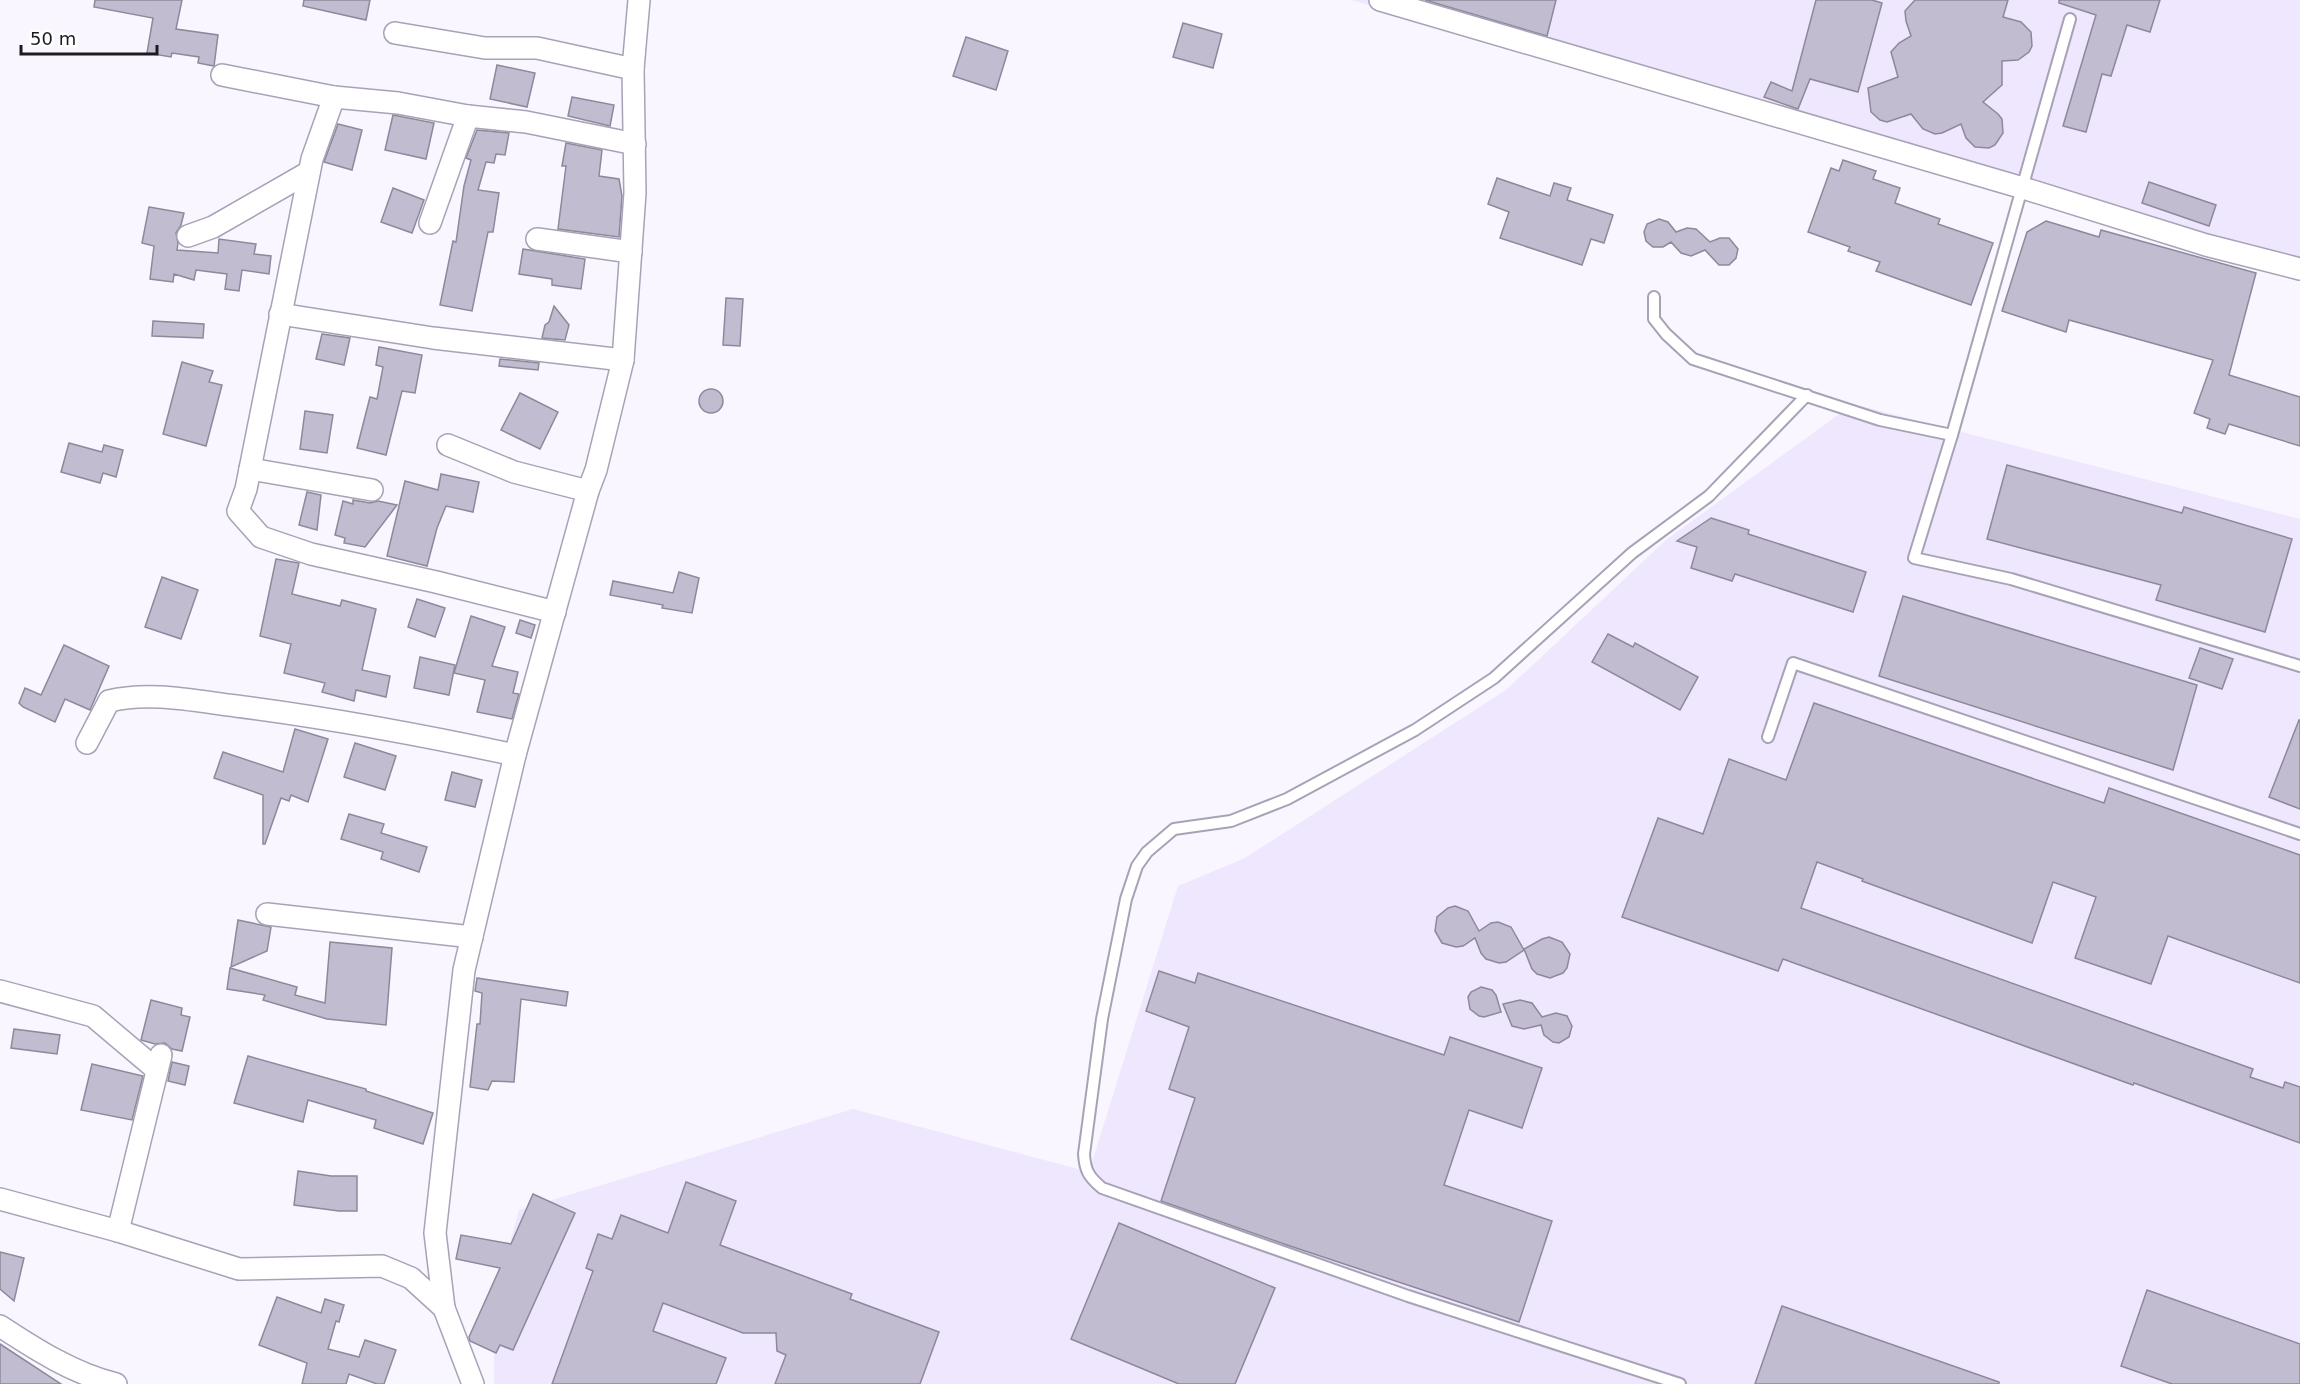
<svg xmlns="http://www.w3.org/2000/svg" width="2300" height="1384" font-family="'DejaVu Sans',sans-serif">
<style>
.built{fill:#eee7fe}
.building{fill:#c2bcd0;stroke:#8e889b;stroke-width:1.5}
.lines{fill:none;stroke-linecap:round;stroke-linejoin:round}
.service-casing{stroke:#a8a2b6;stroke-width:14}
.minor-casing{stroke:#a8a2b6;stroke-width:24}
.service{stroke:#fff;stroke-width:10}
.minor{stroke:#fff;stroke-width:21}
</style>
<rect width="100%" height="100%" fill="#f9f6ff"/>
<g class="built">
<path d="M1351 0H2300V262L2196 234Z"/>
<path d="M1853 404 2300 519V1384H494V1301L519 1210 853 1109 1089 1172 1178 886 1245 858 1506 690 1666 540Z"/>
</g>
<g class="building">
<path d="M95 0H182L176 29 218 35 214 66 198 63 199 57 172 53 171 57 147 53 153 18 94 7Z"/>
<path d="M304 0H370L366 20 303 6Z"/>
<path d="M1425 0H1556L1547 36Z"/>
<path d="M1816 0H1872L1882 3 1858 92 1810 79 1798 109 1764 97 1771 82 1792 91Z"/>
<path d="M1915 0H2008L2003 17 2021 22 2031 32 2032 46 2029 52 2018 60 2002 61V85L1983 102 1998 114 2002 119 2003 133 1995 145 1989 148 1975 147 1966 138 1961 124 1942 133 1935 134 1923 129 1911 114 1887 122 1880 120 1871 112 1868 88 1898 77 1891 52 1899 43 1911 36 1906 21 1905 11Z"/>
<path d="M2059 0H2160L2150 32 2127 25 2111 76 2102 74 2086 132 2063 126 2096 15 2059 3Z"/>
<path d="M1183 23 1222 34 1213 68 1173 57Z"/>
<path d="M966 37 1008 51 996 90 953 76Z"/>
<path d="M497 65 535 73 527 107 490 99Z"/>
<path d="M572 97 614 105 610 126 568 116Z"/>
<path d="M393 115 434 123 426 159 385 150Z"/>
<path d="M338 124 362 130 352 170 324 162Z"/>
<path d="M477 130 509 133 505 155 496 154 494 163 486 162 478 190 499 193 493 232H488L472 311 440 305 453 241 456 242 464 186 471 160 466 158Z"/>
<path d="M566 143 602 150 599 176 619 179 622 196 619 237 558 229 566 166H562Z"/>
<path d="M1843 160 1876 171 1873 179 1900 188 1895 203 1940 219 1938 224 1993 243 1971 305 1876 271 1880 262 1848 251 1850 247 1808 232 1831 168 1839 171Z"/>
<path d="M1497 178 1550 196 1554 183 1571 188 1567 200 1613 215 1604 243 1591 239 1582 265 1500 238 1509 212 1488 204Z"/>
<path d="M2149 182 2216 205 2209 226 2142 203Z"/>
<path d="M393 188 424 200 412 233 381 222Z"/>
<path d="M149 207 184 213 181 225 176 233 178 243 177 250 218 253 219 239 256 244 254 254 271 256 269 274 242 270 239 291 225 289 227 274 196 270 194 280 174 274 173 282 150 279 154 246 142 243Z"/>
<path d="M1659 219 1668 222 1676 232 1687 228 1696 229 1710 242 1720 238H1729L1738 249 1736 258 1729 265H1719L1705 250 1691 256 1681 253 1671 242 1663 247H1653L1646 241 1644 232 1647 224Z"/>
<path d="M2046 221 2099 237 2101 230 2256 273 2229 375 2300 397V446L2229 424 2225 434 2207 428 2210 419 2194 413 2213 360 2069 320 2066 332 2002 311 2027 232Z"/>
<path d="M523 249 585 259 581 289 552 285V279L519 274Z"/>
<path d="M726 298 743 299 740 346 723 345Z"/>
<path d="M554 306 569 325 565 340 542 338 545 325 549 322Z"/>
<path d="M153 321 204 324 203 338 152 336Z"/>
<path d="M322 334 350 338 344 365 316 359Z"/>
<path d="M379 347 422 355 415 393 402 391 386 455 357 448 370 397 377 399 383 367 376 365Z"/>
<path d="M500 359 539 363 538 370 499 366Z"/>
<path d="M182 362 213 371 209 382 222 385 206 446 163 434Z"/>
<circle cx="711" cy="401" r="12"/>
<path d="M520 393 558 412 540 449 501 430Z"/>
<path d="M305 411 333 415 327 453 300 449Z"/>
<path d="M69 443 102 452 104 445 123 450 116 477 103 473 100 483 61 472Z"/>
<path d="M2007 465 2182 513 2184 507 2292 539 2265 632 2156 600 2161 585 1987 539Z"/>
<path d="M441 474 479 482 473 512 446 506 437 528 427 566 387 556 405 481 438 490Z"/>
<path d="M307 492 321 495 317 530 299 525Z"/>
<path d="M353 500 370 503 378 501 397 505 365 547 344 543 345 538 335 535 343 501 353 504Z"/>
<path d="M1711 518 1749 530 1748 534 1866 572 1853 612 1735 574 1732 581 1691 568 1697 547 1677 541Z"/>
<path d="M276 559 299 563 292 594 340 606 342 600 376 609 362 670 390 676 386 697 356 690 354 701 322 692 325 683 284 673 291 644 260 636Z"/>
<path d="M679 572 699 578 692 613 662 608 663 605 610 595 613 581 673 593Z"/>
<path d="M162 577 198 590 181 639 145 627Z"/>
<path d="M1903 596 2197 685 2173 770 1879 676Z"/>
<path d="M417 599 445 608 435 637 408 627Z"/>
<path d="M471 616 505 627 492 666 518 672 513 693 519 694 512 719 477 712 485 680 454 673Z"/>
<path d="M520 620 535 625 531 638 516 633Z"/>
<path d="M1608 634 1633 647 1635 643 1698 677 1680 710 1592 662Z"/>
<path d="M64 645 109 666 90 710 65 699 55 722 23 707 19 703 25 688 41 695Z"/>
<path d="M2200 648 2233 659 2222 689 2189 678Z"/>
<path d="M420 657 455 665 449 695 414 688Z"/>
<path d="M1814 703 2104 803 2109 788 2300 855V983L2168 936 2151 984 2075 958 2096 897 2053 882 2032 943 1862 881 1863 879 1817 862 1801 908 2253 1069 2250 1077 2283 1088 2285 1082 2300 1087V1143L2134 1083 2133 1085 1783 959 1778 971 1622 917 1658 818 1703 834 1729 759 1786 780Z"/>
<path d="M2299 720H2300V809L2269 797Z"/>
<path d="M295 729 328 739 308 802 291 795 289 801 281 798 265 844H263V795L214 778 223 752 283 772Z"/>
<path d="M355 743 396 756 385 790 344 777Z"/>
<path d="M452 772 482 780 475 807 445 800Z"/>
<path d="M349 814 384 824 381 833 427 847 419 872 381 859 383 852 341 839Z"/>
<path d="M1455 906 1468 911 1479 931 1491 923 1498 922 1511 927 1524 950 1506 962 1499 963 1486 959 1481 953 1475 938 1463 946 1456 947 1442 943 1435 931 1437 917 1448 908Z"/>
<path d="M238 920 271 927 267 951 231 967Z"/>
<path d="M1549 937 1562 942 1570 954 1567 968 1563 973 1550 978 1537 974 1532 969 1524 949 1542 939Z"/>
<path d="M330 942 392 948 386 1025 327 1019 263 1000 265 995 227 989 230 968 297 987 295 995 325 1003Z"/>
<path d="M1159 971 1195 983 1198 973 1444 1055 1450 1037 1542 1068 1522 1128 1469 1110 1444 1185 1552 1221 1519 1322 1287 1245 1161 1201 1195 1098 1169 1089 1189 1027 1146 1011Z"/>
<path d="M477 978 568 992 566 1006 521 999 514 1082 492 1081 488 1090 470 1087 477 1024H480L482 993 475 991Z"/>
<path d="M1481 987 1492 990 1496 995 1501 1012 1484 1017 1479 1016 1470 1009 1468 997 1471 992Z"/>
<path d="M151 1000 182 1008 181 1015 190 1017 182 1051 172 1049 165 1043 155 1044 141 1040Z"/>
<path d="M1520 1000 1532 1003 1542 1017 1556 1013 1567 1016 1572 1026 1569 1037 1559 1043 1553 1042 1544 1035 1541 1025 1524 1029 1512 1026 1503 1004Z"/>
<path d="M14 1029 60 1035 57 1054 11 1048Z"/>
<path d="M248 1056 366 1089V1091L433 1113 423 1144 374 1128 376 1120 308 1100 303 1122 234 1103Z"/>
<path d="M172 1062 189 1066 185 1085 168 1081Z"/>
<path d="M92 1064 143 1076 132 1120 81 1110Z"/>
<path d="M298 1171 331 1176H357V1211H339L294 1205Z"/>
<path d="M686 1182 736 1201 720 1245 852 1294 850 1299 939 1332 920 1384H775L786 1355 777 1351 776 1333H743L663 1303 653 1331 726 1358 716 1384H552L593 1271 586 1268 598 1234 612 1239 621 1215 668 1233Z"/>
<path d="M533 1194 575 1213 513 1350 500 1345 496 1353 470 1341 469 1337 500 1268 456 1259 461 1235 511 1244Z"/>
<path d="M1119 1223 1275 1288 1235 1384H1179L1071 1339Z"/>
<path d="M0 1252 24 1258 14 1301 0 1289Z"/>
<path d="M2147 1290 2300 1344V1384H2172L2121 1366Z"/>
<path d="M277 1297 321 1313 325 1299 344 1305 339 1322 336 1321 328 1349 359 1357 365 1340 396 1350 384 1384H377L349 1374 346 1384H302L307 1363 259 1345Z"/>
<path d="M1782 1306 1999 1382V1384H1755Z"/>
<path d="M0 1344 61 1384H0Z"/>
</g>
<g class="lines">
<g class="service-casing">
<g id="service">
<path d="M2070 19 1952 435 1914 558 2011 579 2300 666"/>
<path d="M1654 297V319L1666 334 1693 359 1880 420 1952 435"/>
<path d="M1768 737 1793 663 2300 834"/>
<path d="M1680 1384 1408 1296 1102 1188C1089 1177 1085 1171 1084 1154L1102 1019 1126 899 1137 866 1147 852 1174 829 1231 821 1287 799 1415 730 1494 678 1632 553 1709 496 1807 395"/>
</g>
</g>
<g class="minor-casing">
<g id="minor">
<path d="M1380 0 2023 188 2206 245 2300 269"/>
<path d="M395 33 485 48H537L633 69"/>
<path d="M222 75 334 97"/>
<path d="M468 116 398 103 334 97 312 159 246 489 238 511 261 537 311 554 436 582 555 612"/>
<path d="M430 223 468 116 526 122 635 144"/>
<path d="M188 236 213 227 309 172"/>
<path d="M537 239 631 252"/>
<path d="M280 314 433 338 623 360"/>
<path d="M448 445 514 472 588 491"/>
<path d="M250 469 372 490"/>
<path d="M87 743 109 701C150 691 195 701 236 706 330 718 422 735 515 755"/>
<path d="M267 914 472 937"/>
<path d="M0 991 93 1016 157 1070"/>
<path d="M0 1199 118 1231 239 1269 382 1266 411 1278 444 1308"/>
<path d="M118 1231 161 1055"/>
<path d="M0 1326C35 1349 74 1374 116 1384"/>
<path d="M473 1384 444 1308 435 1233 464 970 515 755 588 491 596 470 623 360 635 193 633 69 639 0"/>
</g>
</g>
<use href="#service" class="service"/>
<use href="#minor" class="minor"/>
</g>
<path d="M21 45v9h136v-9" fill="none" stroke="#1d1b22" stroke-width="3"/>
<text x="30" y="45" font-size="18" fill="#1d1b22" stroke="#ffffff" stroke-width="4.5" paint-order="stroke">50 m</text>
</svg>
